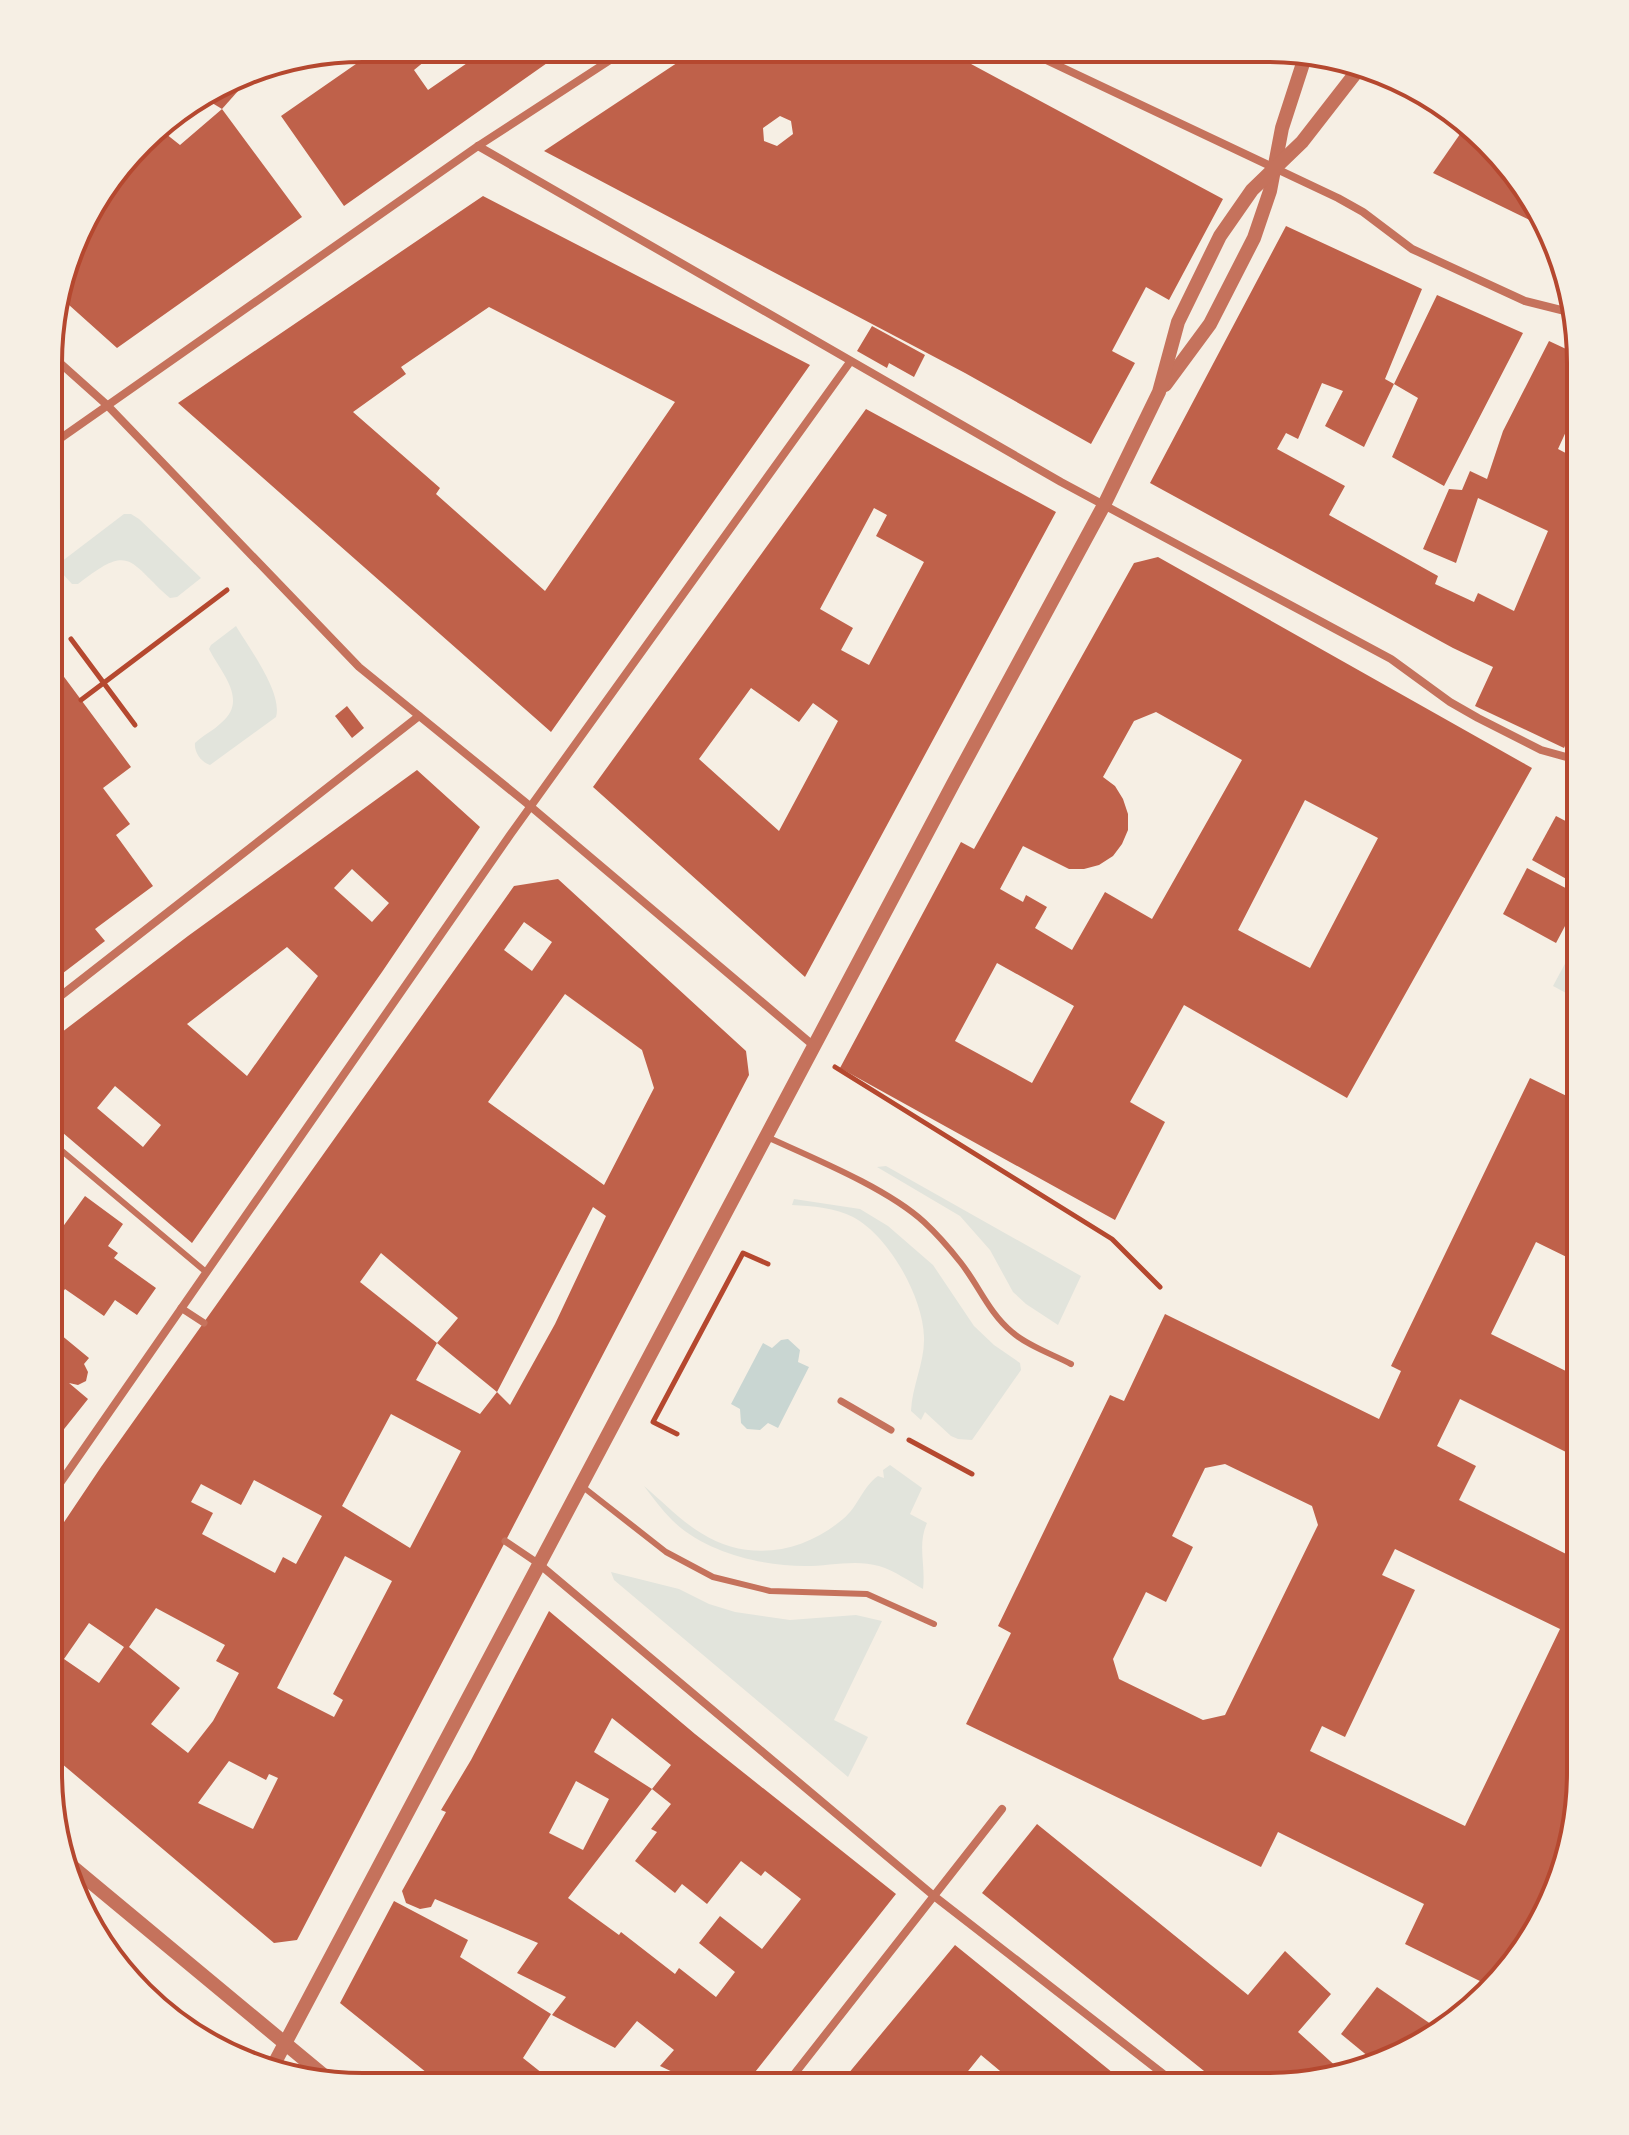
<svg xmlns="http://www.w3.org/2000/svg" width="1629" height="2135" font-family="Quicksand,sans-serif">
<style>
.green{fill:#e2e4dc}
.water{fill:#c9d6d2}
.building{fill:#bf614a;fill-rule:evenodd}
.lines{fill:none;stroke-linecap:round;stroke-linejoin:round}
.path{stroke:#b5482f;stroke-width:5}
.service{stroke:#c5725c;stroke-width:6}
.pedestrian{stroke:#c5725c;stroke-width:7}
.minor{stroke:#c5725c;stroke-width:8}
.tertiary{stroke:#c5725c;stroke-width:14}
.rim{fill:none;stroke:#b5482f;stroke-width:4}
</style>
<rect width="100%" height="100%" fill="#f6efe4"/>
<g class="green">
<path d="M124 514H131L139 519 201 578 177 597 170 598C128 561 131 542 78 584H72L61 572V562Z"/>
<path d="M236 626C249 648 283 693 276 717L210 765C201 762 194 752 195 743 203 735 213 731 221 723 249 700 221 673 209 649L211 645Z"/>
<path d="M1581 934V1001L1553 986Z"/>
<path d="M886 1166 1081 1276 1058 1325 1026 1304 1013 1292 990 1250 960 1216 877 1167Z"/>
<path d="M794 1199 860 1209 888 1226 933 1265 974 1326 994 1345 1020 1363 1021 1370 972 1440 958 1439 951 1436 925 1412 921 1420 911 1411C912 1386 925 1362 924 1337 923 1297 889 1236 853 1217 836 1208 812 1206 792 1205Z"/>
<path d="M890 1465 922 1488 910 1514 927 1523C917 1545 926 1566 923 1589 909 1581 895 1571 879 1566 856 1559 829 1566 805 1566 761 1566 704 1552 672 1520 662 1510 653 1498 644 1486 663 1502 681 1521 701 1533 748 1563 803 1553 843 1519 858 1507 863 1486 878 1476L884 1478 883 1470Z"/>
<path d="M611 1572 679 1589 709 1604 735 1612 790 1620 856 1615 882 1621 834 1720 868 1737 848 1777 614 1580Z"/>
</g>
<path class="water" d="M788 1339 800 1350 798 1362 809 1367 778 1428 768 1423 760 1430 747 1429 741 1423 740 1409 731 1404 763 1343 772 1348 781 1340Z"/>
<g class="building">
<path d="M379 48H417L425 61 414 70 428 90 473 59 464 55 451 56 444 48 567 49 344 206 281 116Z"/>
<path d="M698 49 945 50 1223 199 1169 300 1146 287 1112 351 1135 363 1091 444 965 373 544 151ZM780 116 791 121 793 134 777 146 764 141 763 128Z"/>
<path d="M261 65 222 109 204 98Z"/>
<path d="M222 109 302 217 117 348 59 296 90 206 156 126 180 145Z"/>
<path d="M1467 124 1503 156 1548 223 1550 230 1433 173Z"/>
<path d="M483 196 810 365 551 732 178 403ZM489 307 675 402 545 591 436 494 440 488 353 412 406 374 401 367Z"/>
<path d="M1286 226 1422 289 1385 379 1394 384 1364 447 1325 426 1343 391 1322 383 1298 439 1286 433 1277 449 1345 486 1329 515 1438 576 1435 584 1474 602 1478 593 1514 611 1548 531 1478 498 1456 563 1423 549 1449 489 1462 490 1470 471 1487 479 1503 431 1549 341 1579 355 1581 416 1574 414 1558 449 1581 461V713L1564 748 1475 706 1493 667 1453 648 1150 483Z"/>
<path d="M1437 295 1523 333 1444 486 1392 457 1418 398 1394 384Z"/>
<path d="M872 326 925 355 914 377 889 363 887 368 857 351Z"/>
<path d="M866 409 1056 512 805 977 593 787ZM874 508 887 515 876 536 924 562 869 665 841 650 853 628 820 609ZM751 688 799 722 813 703 838 721 779 831 699 759Z"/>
<path d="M1158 557 1532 768 1347 1098 1184 1005 1130 1102 1165 1122 1115 1220 840 1068 961 842 974 849 1134 563ZM1156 712 1242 760 1152 919 1105 892 1072 950 1035 928 1047 907 1026 895 1023 902 1000 889 1023 846 1069 869H1084L1099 865 1113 856 1122 844 1128 830V814L1123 799 1115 786 1103 777 1134 721ZM1305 800 1378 838 1310 968 1238 930ZM997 963 1074 1006 1032 1083 955 1041Z"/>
<path d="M50 658 131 767 103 788 130 824 116 835 153 886 95 929 105 941 50 983Z"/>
<path d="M347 706 364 728 352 738 335 716Z"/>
<path d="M417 770 480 827 382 972 192 1243 49 1121V1042L188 936ZM352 869 389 903 372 922 334 888ZM287 947 318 976 247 1076 187 1024ZM115 1086 161 1125 143 1147 97 1108Z"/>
<path d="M1556 816 1581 829V887L1532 860Z"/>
<path d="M1527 868 1581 896 1556 943 1503 914Z"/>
<path d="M558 879 746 1051 749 1075 297 1940 274 1943 48 1752V1546L101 1467 514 886ZM524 922 552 942 532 971 504 950ZM565 994 642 1050 654 1088 604 1185 488 1102ZM593 1207 606 1216 555 1324 510 1405 497 1392ZM381 1253 458 1318 437 1343 360 1282ZM437 1343 497 1392 480 1414 416 1380ZM391 1414 461 1451 410 1548 342 1506ZM254 1480 322 1516 296 1564 283 1557 275 1573 202 1534 213 1513 191 1502 201 1484 241 1505ZM345 1556 392 1581 333 1694 343 1700 334 1717 277 1688ZM156 1608 225 1645 216 1661 239 1673 213 1721 188 1753 151 1724 180 1688 129 1647ZM89 1623 124 1647 99 1683 64 1659ZM229 1761 266 1780 269 1774 278 1778 253 1829 198 1803Z"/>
<path d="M1530 1078 1581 1103V1264L1536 1242 1491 1334 1580 1378V1459L1460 1399 1437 1446 1476 1466 1459 1500 1580 1561V1793L1564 1874 1528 1947 1492 1987 1405 1944 1424 1904 1278 1832 1261 1867 966 1724 1011 1633 998 1626 1110 1395 1124 1401 1165 1314 1379 1419 1401 1371 1391 1366ZM1225 1464 1312 1506 1318 1525 1225 1715 1203 1720 1119 1679 1113 1659 1146 1592 1166 1602 1193 1547 1172 1536 1205 1468ZM1395 1549 1560 1629 1465 1826 1310 1751 1322 1726 1345 1737 1415 1590 1382 1575Z"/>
<path d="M49 1164 60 1174 49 1184Z"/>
<path d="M85 1196 123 1224 108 1246 118 1253 114 1258 156 1288 137 1315 115 1300 104 1316 65 1289 61 1295 49 1286V1246Z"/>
<path d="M49 1325 89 1358 84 1364 88 1372 86 1381 78 1385 69 1383 88 1399 49 1448Z"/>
<path d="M549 1611 695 1734 896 1894 744 2086 671 2085 679 2075 660 2066 674 2050 637 2021 615 2048 552 2015 566 1997 517 1973 538 1943 435 1899 431 1907 420 1909 406 1903 402 1891 446 1812 441 1810 471 1760ZM612 1718 671 1765 652 1789 594 1752ZM576 1781 609 1799 583 1850 549 1833ZM652 1789 671 1804 651 1829 657 1832 635 1861 675 1893 682 1884 707 1904 741 1861 761 1876 765 1871 801 1899 762 1949 720 1916 699 1943 735 1972 716 1997 679 1968 675 1974 621 1932 619 1935 568 1898Z"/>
<path d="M1037 1824 1248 1995 1285 1951 1331 1994 1298 2032 1340 2070 1266 2087H1224L982 1893Z"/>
<path d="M394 1901 468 1940 460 1957 551 2014 523 2058 557 2085H442L340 2003Z"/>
<path d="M955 1945 1113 2073 1129 2087 1018 2086 981 2055 956 2086H838Z"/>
<path d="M1377 1987 1441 2031 1406 2054 1375 2062 1341 2034Z"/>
</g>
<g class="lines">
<g class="path">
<path d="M71 639 135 725"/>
<path d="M81 700 227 590"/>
<path d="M835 1067 1112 1239 1160 1287"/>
<path d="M677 1434 653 1422 743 1253 768 1264"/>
<path d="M909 1440 972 1474"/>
</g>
<g class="service">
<path d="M767 1137C813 1158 887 1188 924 1222 937 1234 950 1249 961 1263 979 1286 989 1313 1012 1332 1028 1346 1052 1354 1071 1364"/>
<path d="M49 1140 206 1272"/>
<path d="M583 1487 666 1552 713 1577 770 1591 867 1594 934 1624"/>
</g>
<g class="pedestrian">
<path d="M181 1308 204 1323"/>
<path d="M841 1401 891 1430"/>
<path d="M505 1541 539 1564"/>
</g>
<g class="minor">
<path d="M1025 50 1338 198 1363 212 1412 249 1525 301 1569 312"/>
<path d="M478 146 1061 482 1391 659 1450 702 1478 718 1541 750 1581 761"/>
<path d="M51 355 107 405 359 667 530 806 814 1046"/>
<path d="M51 445 478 146 627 49"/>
<path d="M49 1005 419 716"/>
<path d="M49 1499 510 835 850 362"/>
<path d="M539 1564 934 1896 1180 2087"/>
<path d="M785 2086 1002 1809"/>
</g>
<g class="tertiary">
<path d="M1165 385 1210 324 1254 238 1270 191 1282 128 1307 51"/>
<path d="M69 1864 334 2084"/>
<path d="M273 2066 953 784 1104 505 1159 392 1178 322 1220 236 1252 190 1302 142 1358 70"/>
</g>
</g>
<path d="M0 0H1629V2135H0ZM363 62H1266A301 301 0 0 1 1567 363V1772A301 301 0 0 1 1266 2073H363A301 301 0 0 1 62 1772V363A301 301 0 0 1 363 62Z" fill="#f6efe4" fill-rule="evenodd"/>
<path class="rim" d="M363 62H1266A301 301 0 0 1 1567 363V1772A301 301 0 0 1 1266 2073H363A301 301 0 0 1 62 1772V363A301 301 0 0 1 363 62Z"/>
</svg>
